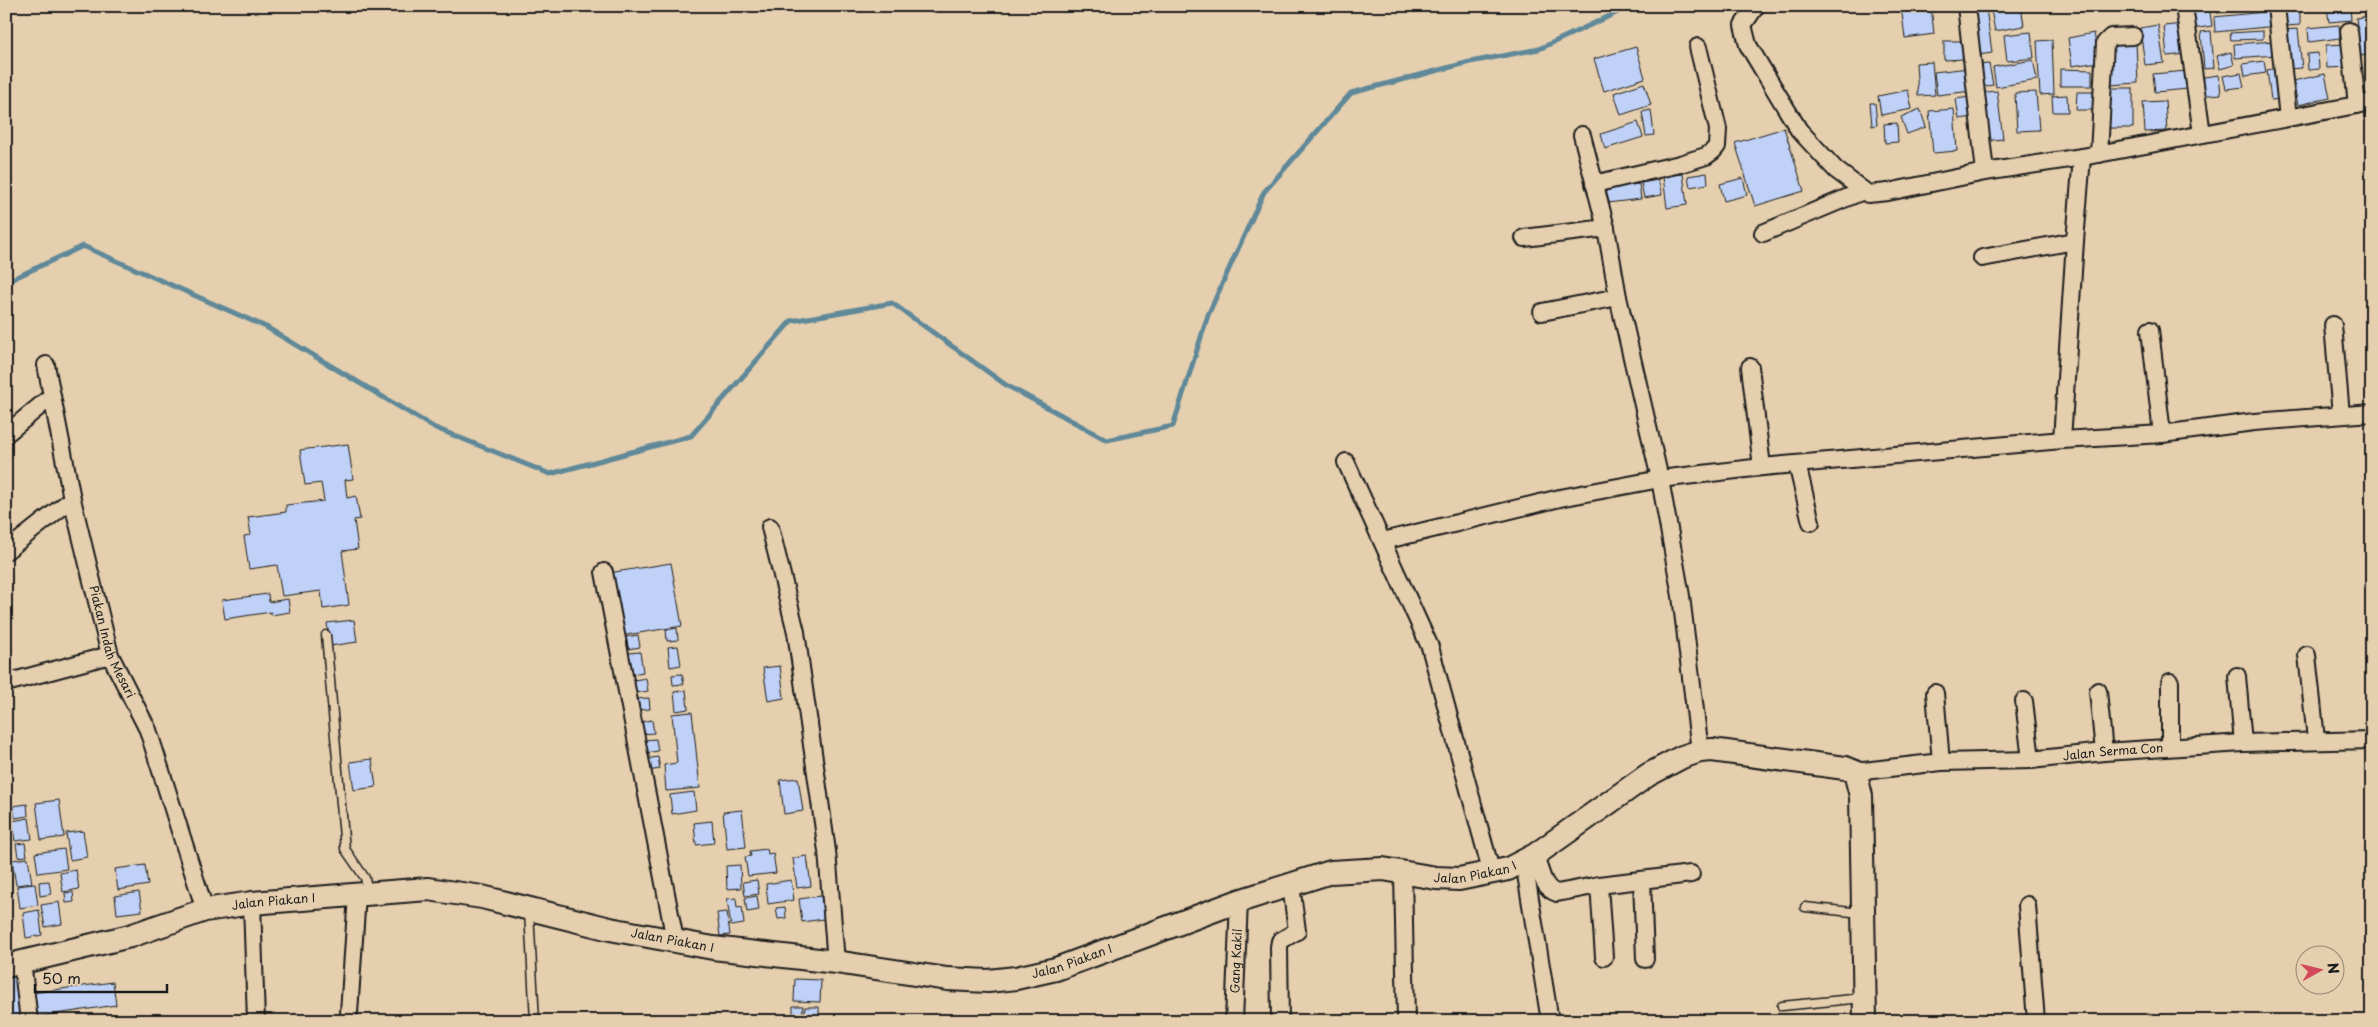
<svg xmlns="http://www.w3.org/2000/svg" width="2378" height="1027" font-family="'Playpen Sans',sans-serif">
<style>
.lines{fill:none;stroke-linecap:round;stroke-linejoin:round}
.stream{stroke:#5f8899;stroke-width:5}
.building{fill:#bfd1f6;stroke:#1c1c1c}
.lane-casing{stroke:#1c1c1c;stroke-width:11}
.street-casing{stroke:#1c1c1c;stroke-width:20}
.secondary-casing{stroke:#1c1c1c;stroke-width:26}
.lane{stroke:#e5cfae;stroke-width:8}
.street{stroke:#e5cfae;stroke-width:16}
.secondary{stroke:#e5cfae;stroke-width:22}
.labels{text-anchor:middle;stroke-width:4;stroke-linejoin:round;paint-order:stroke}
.street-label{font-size:12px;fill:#1c1c1c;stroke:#e5cfae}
</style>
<rect width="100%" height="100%" fill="#e5cfae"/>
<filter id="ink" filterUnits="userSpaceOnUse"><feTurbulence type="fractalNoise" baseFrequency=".02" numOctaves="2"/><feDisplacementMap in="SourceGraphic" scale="10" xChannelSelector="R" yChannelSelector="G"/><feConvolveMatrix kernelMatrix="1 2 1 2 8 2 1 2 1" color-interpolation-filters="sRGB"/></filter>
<g filter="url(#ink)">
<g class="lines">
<path class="stream" d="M6 282 83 246 266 327 433 427 550 474 691 436 791 321 892 303 1006 385 1107 440 1173 426 1208 315 1264 192 1351 93 1470 62 1539 49 1631 6"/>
</g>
<g class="building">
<path d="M1901 6H1931L1934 34 1905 38Z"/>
<path d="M2009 6H2021L2024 26 1995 31 1991 10Z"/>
<path d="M2190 6H2209L2212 26 2193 29Z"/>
<path d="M2216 6H2272L2217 13Z"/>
<path d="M2285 6H2300V25L2286 26Z"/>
<path d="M2350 6 2351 20 2329 22 2327 7Z"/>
<path d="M1986 8 1992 53 1978 55 1972 10Z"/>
<path d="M2275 11 2277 26 2215 32 2214 17Z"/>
<path d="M2370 16 2372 54 2361 56 2356 18Z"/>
<path d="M2183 24 2187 54 2167 56 2164 26Z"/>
<path d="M2158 25 2164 63 2145 65 2140 28Z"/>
<path d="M2339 25 2340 38 2309 42 2308 28Z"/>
<path d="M2298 29 2302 68 2288 69 2284 30Z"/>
<path d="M2211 31 2214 68 2204 69 2201 32Z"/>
<path d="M2263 31V39L2231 40 2230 33Z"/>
<path d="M2031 32 2034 58 2007 61 2004 35Z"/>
<path d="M2094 33 2099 62 2072 66 2068 38Z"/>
<path d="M2052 40 2054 94 2040 95 2037 41Z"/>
<path d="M1944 41H1964V59L1944 60Z"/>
<path d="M2275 41 2276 55 2235 58 2234 44Z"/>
<path d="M2136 44 2138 83 2110 85 2108 46Z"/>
<path d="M2347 44 2349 67 2327 68 2326 45Z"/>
<path d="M1636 47 1645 78 1604 91 1594 59Z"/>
<path d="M2231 52 2234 65 2220 69 2217 56Z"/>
<path d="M2318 53 2319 69 2308 70 2307 54Z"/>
<path d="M2033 60 2037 80 1996 87 1993 67Z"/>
<path d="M2264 61 2266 73 2245 76 2243 64Z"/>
<path d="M1932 62 1935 95 1918 96 1916 63Z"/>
<path d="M1989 64 1993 85 1981 87 1978 65Z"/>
<path d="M1969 68 1972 91 1937 95 1934 72Z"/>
<path d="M2278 68 2282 99 2271 100 2267 70Z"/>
<path d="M2060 69 2092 70V86H2060Z"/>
<path d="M2187 71 2188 89 2155 92 2153 74Z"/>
<path d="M2241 73 2244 87 2226 89 2223 76Z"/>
<path d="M2325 74 2330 98 2298 105 2293 81Z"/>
<path d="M2219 75 2221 94 2199 96 2197 78Z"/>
<path d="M1644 83 1651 105 1621 115 1614 93Z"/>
<path d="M2108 88H2133V128H2107Z"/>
<path d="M1908 90 1912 109 1881 115 1878 96Z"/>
<path d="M1997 91 2003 139 1984 141 1978 93Z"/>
<path d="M2036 92 2039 130 2017 131 2015 93Z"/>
<path d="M2077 92H2095V110H2076Z"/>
<path d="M2067 95 2068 112H2053L2052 96Z"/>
<path d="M1970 97 1973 117 1959 119 1956 99Z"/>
<path d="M2165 101 2167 131 2145 132 2143 102Z"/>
<path d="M1870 103H1875L1877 125 1872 126Z"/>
<path d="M1920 109 1926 127 1907 134 1901 117Z"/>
<path d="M1954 109 1957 151 1933 153 1929 111Z"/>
<path d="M1651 110 1654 135 1646 136 1642 112Z"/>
<path d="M1638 122 1643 137 1605 149 1601 134Z"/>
<path d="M1897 123 1898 142 1885 143 1884 124Z"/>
<path d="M1784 128 1804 191 1755 206 1735 143Z"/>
<path d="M1707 173 1708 184 1690 187 1688 176Z"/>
<path d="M1683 174 1687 205 1667 208 1663 176Z"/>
<path d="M1743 178 1747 195 1724 201 1720 184Z"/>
<path d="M1658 180 1662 195 1644 198 1641 183Z"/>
<path d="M1639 184 1641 199 1607 203 1605 188Z"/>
<path d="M348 444 353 479 345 480 347 498 356 496 360 519 354 520 358 549 342 551 349 605 323 609 321 591 282 596 277 565 249 569 244 536 251 535 248 517 286 512V505L324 501 321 483 305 485 300 450Z"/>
<path d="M671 563 682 626 620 636 609 573Z"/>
<path d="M268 594 269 602 288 599 290 612 271 615V612L225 619 222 600Z"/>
<path d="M354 620 357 642 330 646 327 623Z"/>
<path d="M677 628 678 640 667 641 666 630Z"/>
<path d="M638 635 640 647 628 649 626 637Z"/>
<path d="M678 646 681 665 670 667 668 647Z"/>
<path d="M640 652 643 672 632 674 629 653Z"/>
<path d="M780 666 784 698 768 701 763 668Z"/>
<path d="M682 674 684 684 673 685 672 675Z"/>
<path d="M646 678 648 691 636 693 634 680Z"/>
<path d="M686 690 688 709 676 711 674 692Z"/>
<path d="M649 698 650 709 638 710 637 699Z"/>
<path d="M692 712 700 788 666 791 664 765 677 763 672 714Z"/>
<path d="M652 720 654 733 640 734 639 722Z"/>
<path d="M656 739 658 751 646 753 644 740Z"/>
<path d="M658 757 660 769 648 771 646 759Z"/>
<path d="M372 759 376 787 354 790 350 762Z"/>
<path d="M798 778 803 811 784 814 780 780Z"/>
<path d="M694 792 696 810 672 814 670 795Z"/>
<path d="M59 800 64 837 41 840 36 803Z"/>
<path d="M27 804 28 816 15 818 13 806Z"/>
<path d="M742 810 746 847 727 849 723 812Z"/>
<path d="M29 818 32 839 15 841 12 821Z"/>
<path d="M712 821 714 843 696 845 694 823Z"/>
<path d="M83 831 87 857 70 860 66 833Z"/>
<path d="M25 843 27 856 18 857 16 844Z"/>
<path d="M64 849 67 869 38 873 35 853Z"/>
<path d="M767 849 768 854 773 853 776 873 748 876 745 857 751 856 750 851Z"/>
<path d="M807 856 811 886 797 888 793 858Z"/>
<path d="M28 858 32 883 16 885 12 860Z"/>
<path d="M145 865 148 885 118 890 115 869Z"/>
<path d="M740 865 741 888 727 889 726 866Z"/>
<path d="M76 870 79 889 63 892 60 873Z"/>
<path d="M757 880 759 894 745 896 743 882Z"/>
<path d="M791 880 794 900 768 904 766 884Z"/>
<path d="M49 881 51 894 40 896 39 882Z"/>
<path d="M35 884 38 905 20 908 17 886Z"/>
<path d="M73 892 74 902 66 903 65 893Z"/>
<path d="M139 892 142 911 117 914 115 896Z"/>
<path d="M757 896 759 910 747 912 745 898Z"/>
<path d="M821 896 824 919 802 922 799 899Z"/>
<path d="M736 898 737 908 742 907 744 924 731 926 727 899Z"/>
<path d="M59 902 62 924 45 927 41 905Z"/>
<path d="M785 907 786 918 778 919 776 908Z"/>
<path d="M39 910 42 935 26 938 23 913Z"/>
<path d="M727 912 730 935 720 936 717 913Z"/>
<path d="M16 976 22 1019 8 1021 6 977Z"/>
<path d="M795 979 821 980 820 1002 794 1001Z"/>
<path d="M113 982 116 1005 36 1017 32 993Z"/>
<path d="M793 1006H803L802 1021H793Z"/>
<path d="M805 1007H819V1021H804Z"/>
</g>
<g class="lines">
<g class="lane-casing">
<g id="lane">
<path d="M326 635 345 849 365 878 368 892"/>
<path d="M1805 907 1861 913"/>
<path d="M529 912 535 1021"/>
<path d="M1782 1006 1862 998"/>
</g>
</g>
<g class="street-casing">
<g id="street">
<path d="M1756 6 1743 25 1748 45 1799 130 1836 170 1868 194 1888 192 1985 172 2082 157 2372 102"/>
<path d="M1966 6 1985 172"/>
<path d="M2184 6 2202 134"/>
<path d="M2276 6 2288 118"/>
<path d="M2349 31 2357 105"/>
<path d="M1582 135 1606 228 1618 297 1660 479 1681 596 1700 751"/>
<path d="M2099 154 2105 43 2111 37 2133 36"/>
<path d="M1594 184 1680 164 1706 156 1713 151 1717 146 1718 129 1698 47"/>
<path d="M1763 233 1863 191"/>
<path d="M1524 238 1606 228"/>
<path d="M1982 258 2075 241"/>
<path d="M1542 312 1618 297"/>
<path d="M2333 325 2341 415"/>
<path d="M2150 330 2162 434"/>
<path id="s1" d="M46 365 72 499 110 655 148 730 205 910"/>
<path d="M1750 367 1762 467"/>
<path d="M6 434 52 396"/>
<path d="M2062 440 2075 241 2082 157"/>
<path d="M1346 462 1430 647 1492 874"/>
<path d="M1797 464 1811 522"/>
<path d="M770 527 796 632 827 851 836 962"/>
<path d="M1383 541 1560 498 1660 479 1762 467 2062 440 2162 434 2254 422 2372 413"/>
<path d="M6 551 72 499"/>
<path d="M604 572 675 940"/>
<path d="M2307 655 2316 739"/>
<path d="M2237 676 2243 743"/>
<path d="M2170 682V747"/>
<path d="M6 683 110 655"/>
<path d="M2098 691 2104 752"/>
<path d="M1935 693 1941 762"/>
<path d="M2024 701 2031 760"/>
<path id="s2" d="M1855 772 1941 762 2031 760 2104 752 2243 743 2372 740"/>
<path d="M1535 855C1540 868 1542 889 1557 893L1599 885 1691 874"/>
<path d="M1524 862 1550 1021"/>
<path d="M1403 873 1406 1021"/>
<path d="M1642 880 1645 959"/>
<path d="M1599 885 1604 957"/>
<path d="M252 903 256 1021"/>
<path d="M2027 905 2036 1021"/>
<path d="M22 961 29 1021"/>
<path d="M349 1013 357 895"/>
<path id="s3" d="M1234 1021 1239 901"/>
<path d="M1280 1021 1279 947 1280 941 1297 931 1291 885"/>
</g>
</g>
<g class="secondary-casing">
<g id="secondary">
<path id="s4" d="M6 966 130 936 205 910 252 903 428 889 482 897 610 929 713 948 836 962 947 979 988 981 1016 978 1056 969 1239 901 1331 872 1383 869 1436 878 1459 879 1508 869 1535 855 1648 775 1682 757 1700 751 1712 750 1845 768 1855 772 1861 796 1865 1021"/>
</g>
</g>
<use href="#lane" class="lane"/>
<use href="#street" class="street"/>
<use href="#secondary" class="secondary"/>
</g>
</g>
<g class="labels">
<g class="street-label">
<text dy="4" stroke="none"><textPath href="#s1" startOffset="285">Piakan Indah Mesari</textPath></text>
<text dy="4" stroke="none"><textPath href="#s2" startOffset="259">Jalan Serma Con</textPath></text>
<text dy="4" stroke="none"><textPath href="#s4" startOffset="1506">Jalan Piakan I</textPath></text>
<text dy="4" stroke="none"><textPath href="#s4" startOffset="276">Jalan Piakan I</textPath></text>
<text dy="4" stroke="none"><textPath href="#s4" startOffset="681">Jalan Piakan I</textPath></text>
<text dy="4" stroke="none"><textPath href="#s3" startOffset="60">Gang Kakil</textPath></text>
<text dy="4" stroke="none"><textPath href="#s4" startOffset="1086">Jalan Piakan I</textPath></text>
</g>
</g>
<rect width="2378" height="1027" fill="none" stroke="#e5cfae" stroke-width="25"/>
<rect x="12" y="12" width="2353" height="1002" fill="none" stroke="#1c1c1c" stroke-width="2" filter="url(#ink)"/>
<g transform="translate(2320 970) rotate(82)"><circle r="24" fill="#e5cfae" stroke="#958774"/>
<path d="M0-4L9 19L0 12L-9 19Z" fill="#d1495b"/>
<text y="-8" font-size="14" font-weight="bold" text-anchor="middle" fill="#1c1c1c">N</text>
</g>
<path d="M35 984v8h132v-8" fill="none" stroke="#1c1c1c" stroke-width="2.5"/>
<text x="42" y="984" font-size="15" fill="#1c1c1c" stroke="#e5cfae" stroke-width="4" paint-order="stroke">50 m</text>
</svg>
